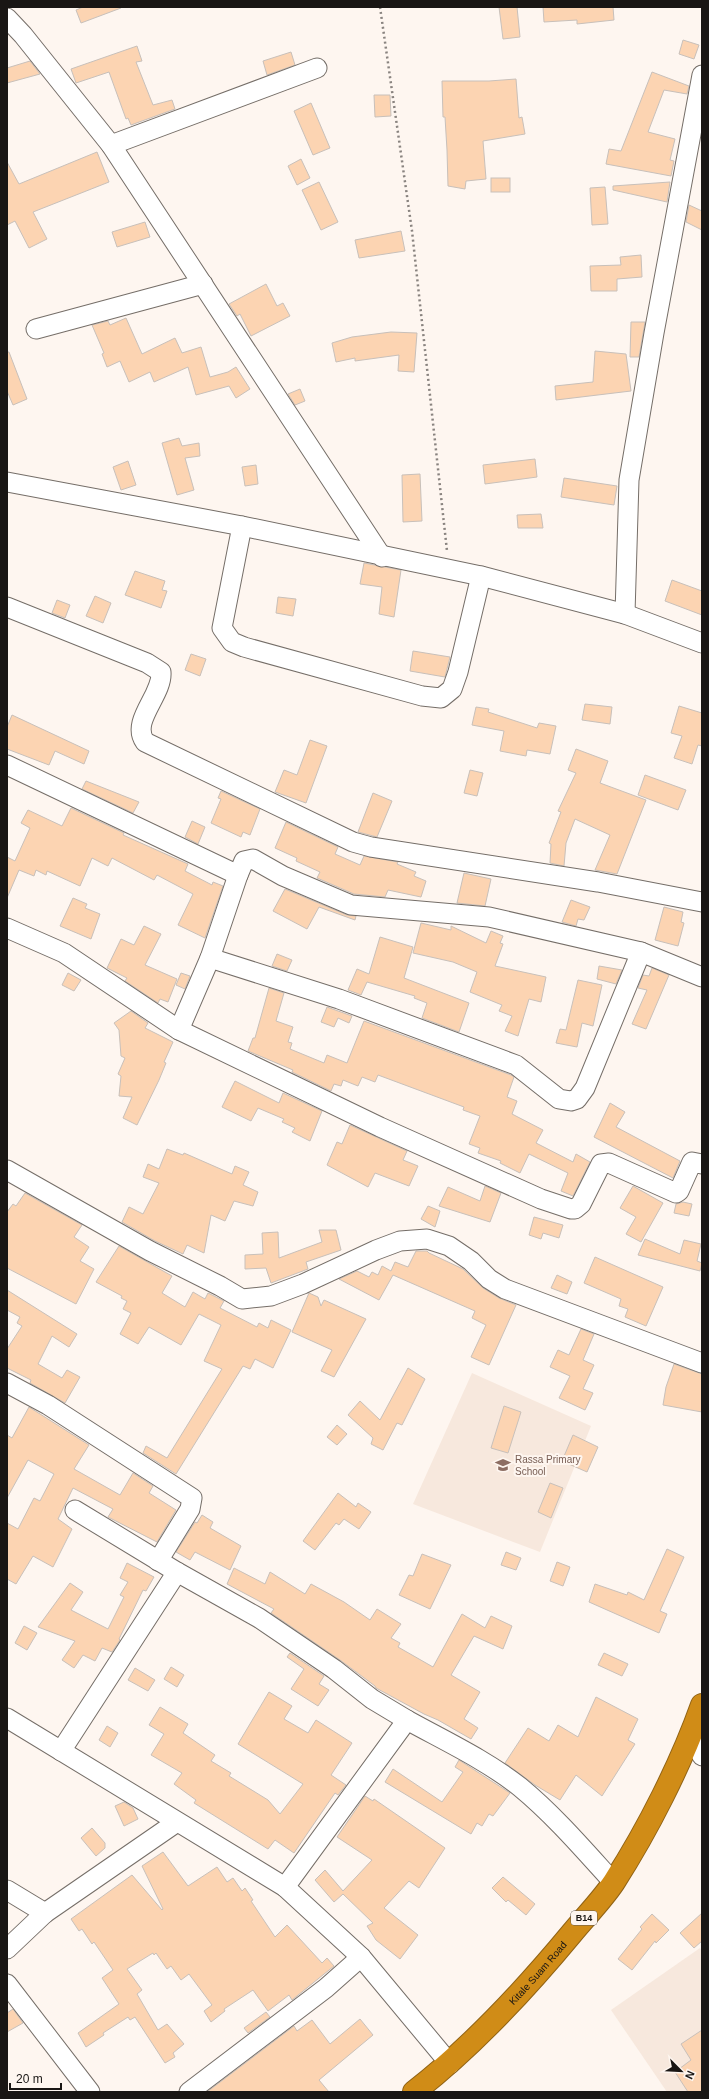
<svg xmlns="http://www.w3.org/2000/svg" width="709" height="2099" font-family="Helvetica,sans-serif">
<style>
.built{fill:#f7e8dd}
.building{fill:#fcd4b2;stroke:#c8c0ba}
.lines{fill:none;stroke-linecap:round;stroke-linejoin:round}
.street-casing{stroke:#756e68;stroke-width:21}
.highway-casing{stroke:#906316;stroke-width:24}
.path{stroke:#89837f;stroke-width:2.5;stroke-dasharray:2 3;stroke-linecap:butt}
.street{stroke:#fff;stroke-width:19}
.highway{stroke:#d08c17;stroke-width:22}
.labels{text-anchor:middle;stroke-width:4;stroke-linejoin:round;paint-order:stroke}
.shield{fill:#fef6f0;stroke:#5e5956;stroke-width:1}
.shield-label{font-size:9px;font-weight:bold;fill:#191614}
.education-label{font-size:10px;fill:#785e54;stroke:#fef6f0;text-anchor:start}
.street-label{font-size:10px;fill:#191614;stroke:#fef6f0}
</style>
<rect width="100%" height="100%" fill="#fef6f0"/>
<g class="built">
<path d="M472 1373 591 1426 540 1552 413 1504Z"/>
<path d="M700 1948 702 1952V2092H667L611 2010Z"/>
</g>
<g class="building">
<path d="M83 7H120L121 8 81 23 76 10Z"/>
<path d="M499 7H517L520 37 503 39Z"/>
<path d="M543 7H613L614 20 577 24V20L544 22Z"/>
<path d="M683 40 699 45 694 59 679 54Z"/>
<path d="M137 46 142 61 136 62 153 105 172 100 175 109 131 125 128 118 126 119 109 72 76 83 71 69Z"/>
<path d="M291 52 295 65 267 75 263 61Z"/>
<path d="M30 61 40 74 7 83V68Z"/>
<path d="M652 72 689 86 687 94 664 90 648 132 675 139 670 160 674 161 671 176 606 164 609 149 621 151Z"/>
<path d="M516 79 519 118 522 117 525 134 483 141 486 179 466 181 465 189 448 186 447 150 445 117H443L442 81H489Z"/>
<path d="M374 95H390L391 116 375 117Z"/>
<path d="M311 103 330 148 313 155 294 111Z"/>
<path d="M97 152 109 182 33 212 47 239 29 248 15 221 7 225V162L19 184Z"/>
<path d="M301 159 310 178 297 185 288 166Z"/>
<rect x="491" y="178" width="19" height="14"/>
<path d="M319 182 338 222 321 230 302 190Z"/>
<path d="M670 182 667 202 613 190V186Z"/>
<path d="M605 187 608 224 592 225 590 188Z"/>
<path d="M689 205 702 211V230L686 222Z"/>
<path d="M145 222 150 237 117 247 112 232Z"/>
<path d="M401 231 405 251 359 258 355 240Z"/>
<path d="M641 255 642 277 617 279V291H591L590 266 621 265 620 257Z"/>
<path d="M266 284 277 306 283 303 290 316 251 336 240 314 237 316 229 304Z"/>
<path d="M126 318 142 354 175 338 182 353 201 347 210 377 228 372 236 367 250 389 236 398 229 386 196 395 188 367 154 382 150 372 129 382 120 361 107 367 102 354 104 353 92 325 108 321 110 325Z"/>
<path d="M631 322H645L639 357H630Z"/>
<path d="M391 332 417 333 414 372 398 371 399 355 355 361V358L336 362 332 343 352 337Z"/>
<path d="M595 351 626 354 631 391 556 400 555 386 593 382Z"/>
<path d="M7 352H9L27 399 13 405 7 391Z"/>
<path d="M300 389 305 401 295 405 288 394Z"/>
<path d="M179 438 182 446 199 443 200 456 185 458 194 490 177 495 162 443Z"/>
<path d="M535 459 537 477 485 484 483 465Z"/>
<path d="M128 461 136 485 121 490 113 467Z"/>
<path d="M256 465 258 484 245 486 242 467Z"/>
<path d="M420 474 422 521 403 522 402 475Z"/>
<path d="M564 478 617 486 614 505 561 497Z"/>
<path d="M541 514 543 528H518L517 515Z"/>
<path d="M364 563 401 570 394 617 379 614 382 587 360 584Z"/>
<path d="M135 571 165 581 162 590 167 591 161 608 125 595Z"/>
<path d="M672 580 702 591V615L665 601Z"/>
<path d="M95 596 111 603 103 623 86 616Z"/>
<path d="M278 597 296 599 293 616 276 613Z"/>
<path d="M57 600 70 605 65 618 52 613Z"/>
<path d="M413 651 450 657 445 677 410 671Z"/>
<path d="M191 654 206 659 200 676 185 670Z"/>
<path d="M585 704 612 707 610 724 582 720Z"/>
<path d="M679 706 702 713V746L698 745 692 764 674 758 682 736 671 733Z"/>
<path d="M476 707 489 709 488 712 537 728 539 723 556 726 550 754 527 750 526 756 500 751 504 731 472 725Z"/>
<path d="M12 715 89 751 84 764 55 751 49 765 7 749V727Z"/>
<path d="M310 740 327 746 306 803 275 792 284 770 297 775Z"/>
<path d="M576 749 608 761 600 783 646 800 617 874 595 870 610 835 575 819 566 843 564 866 550 863 551 844 549 843 561 812 558 811 576 773 568 770Z"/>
<path d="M470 770 483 773 477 796 464 793Z"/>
<path d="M645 775 686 790 678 810 638 795Z"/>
<path d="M86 781 139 802 133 813 82 789Z"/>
<path d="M221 791 260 809 250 835 243 832 241 837 211 823 221 799 218 798Z"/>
<path d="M373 793 392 801 377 837 358 832Z"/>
<path d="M71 808 124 833 123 835 188 864 185 871 212 885 213 882 223 886 205 938 178 925 193 894 157 875 154 880 112 858 108 866 92 858 80 886 47 871 46 875 36 870 34 876 19 870 7 898V857L15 861 30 828 21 823 28 810 62 826Z"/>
<path d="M192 821 205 827 198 844 185 837Z"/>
<path d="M286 822 338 847 335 854 360 865 364 856 398 862 397 864 416 872 414 876 426 881 421 897 388 890 385 897 354 894 317 878 320 872 296 861 297 858 275 848Z"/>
<path d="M464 873 491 879 485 906 457 903Z"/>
<path d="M285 889 347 915 356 916 355 920 319 907 307 929 273 911Z"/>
<path d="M73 898 87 904 85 908 100 914 91 939 60 926Z"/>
<path d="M571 900 590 907 584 920 578 919 576 926 562 922Z"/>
<path d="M664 907 683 912 681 922 684 923 678 946 655 940Z"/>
<path d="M421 923 451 930V926L486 943 491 931 503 936 500 943 503 944 495 966 546 977 541 1002 529 999 518 1036 505 1031 512 1016 499 1011 502 1005 470 992 477 972 453 962 413 953Z"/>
<path d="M144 926 161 934 145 965 177 979 168 1002 160 999 158 1003 125 981 127 978 107 968 121 939 134 945Z"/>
<path d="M380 937 413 947 404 978 469 1003 459 1032 422 1018 427 1003 414 998 415 996 367 982 361 995 348 990 357 969 369 974Z"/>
<path d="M277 954 292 960 287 971 272 966Z"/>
<path d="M599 966 622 970 616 984 597 979Z"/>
<path d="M652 968 669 975 646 1029 632 1024 647 990 638 988 643 975 649 976Z"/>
<path d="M68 973 81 980 74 991 62 985Z"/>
<path d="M181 973 190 976 185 989 176 985Z"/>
<path d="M578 980 602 985 593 1026 582 1023 577 1047 556 1043 560 1029 566 1030Z"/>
<path d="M269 988 284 993 276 1021 293 1027 288 1042 292 1043 290 1049 324 1063 327 1055 347 1063 364 1021 511 1075 514 1077 507 1097 517 1101 512 1114 543 1130 536 1143 573 1162 576 1154 590 1162 573 1196 561 1191 568 1173 529 1154 520 1173 500 1163 501 1161 478 1153 480 1148 469 1144 480 1116 463 1110 464 1107 378 1075 375 1082 362 1077 358 1086 343 1080 341 1086 334 1084 331 1091 292 1072 293 1070 248 1051 253 1038H255Z"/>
<path d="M327 1007 352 1016 349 1023 338 1018 334 1027 321 1022Z"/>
<path d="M131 1011 148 1023 145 1028 173 1042 164 1062 166 1063 159 1080 137 1125 123 1118 132 1097 119 1096 121 1076 118 1074 125 1058 121 1056 119 1030 114 1023Z"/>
<path d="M235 1081 279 1103 283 1093 322 1111 310 1141 292 1132 295 1128 282 1122 284 1119 258 1108 251 1121 222 1107Z"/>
<path d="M610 1103 625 1112 616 1127 680 1161 673 1178 594 1137Z"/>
<path d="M350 1125 407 1151 403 1160 418 1166 409 1186 375 1173 368 1187 327 1165 337 1142 342 1144Z"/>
<path d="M167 1149 183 1155 184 1153 232 1174 235 1166 249 1172 243 1185 258 1192 253 1206 234 1201 225 1221 211 1215 204 1253 187 1245 183 1254 155 1241 122 1222 129 1207 143 1214 159 1183 143 1177 148 1164 159 1169Z"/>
<path d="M485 1186 501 1193 490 1222 439 1206 448 1187 480 1201Z"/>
<path d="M633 1186 663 1203 641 1242 626 1234 636 1217 620 1208Z"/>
<path d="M25 1193 82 1225 74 1237 89 1247 80 1261 94 1269 76 1304 7 1268V1212L13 1204 16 1206Z"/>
<path d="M683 1202 692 1204 689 1216 674 1213 676 1204Z"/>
<path d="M428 1206 440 1211 435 1227 421 1219Z"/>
<path d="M534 1217 563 1225 559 1238 543 1233 541 1239 529 1235Z"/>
<path d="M319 1230H336L341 1250 306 1262 308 1269 271 1283 266 1268 245 1269V1255L263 1254 262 1233 278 1232 279 1258 322 1242Z"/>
<path d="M645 1239 680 1254 684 1240 701 1244 697 1261 702 1263 700 1271 638 1255Z"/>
<path d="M119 1246 172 1276 162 1293 185 1307 193 1292 205 1299 208 1293 224 1301 220 1308 257 1327 259 1323 268 1328 271 1320 291 1330 273 1368 255 1359 250 1369 243 1366 176 1474 143 1453 146 1446 167 1458 222 1369 204 1361 221 1325 199 1314 181 1345 149 1327 138 1344 120 1334 131 1313 123 1309 127 1301 121 1298 122 1296 96 1282Z"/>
<path d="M416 1251H427L429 1253 463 1269 483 1288 499 1298 516 1305 489 1365 471 1357 486 1325 472 1318 475 1311 393 1275 379 1300 339 1279 357 1271 369 1277 372 1272 378 1275 382 1266 391 1271 395 1262 408 1267Z"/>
<path d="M595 1257 663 1287 646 1326 625 1317 628 1309 619 1306 621 1299 584 1283Z"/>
<path d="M557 1275 572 1282 567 1294 551 1288Z"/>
<path d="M7 1290 77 1334 69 1347 52 1336 38 1364 62 1378 67 1370 80 1377 65 1403 30 1383 31 1380 7 1368V1349L22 1326 17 1323 20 1317 7 1310Z"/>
<path d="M309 1293 318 1297 321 1306 324 1300 366 1319 334 1377 321 1371 332 1350 292 1332Z"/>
<path d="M581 1329 594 1334 583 1360 594 1365 583 1389 593 1393 585 1410 559 1398 570 1376 550 1367 558 1350 569 1355Z"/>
<path d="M674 1364 702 1374V1412L663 1405 666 1387Z"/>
<path d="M408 1368 425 1379 402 1425 397 1423 383 1450 371 1444 373 1438 348 1415 360 1401 380 1420Z"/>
<path d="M504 1406 521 1412 508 1453 491 1448Z"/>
<path d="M29 1407 89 1445 74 1469 120 1495 133 1473 153 1486 149 1493 176 1510 157 1542 108 1517 113 1509 73 1488 58 1519 72 1529 53 1567 33 1556 16 1584 7 1579V1523L18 1529 34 1498 40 1501 54 1474 28 1460 7 1498V1435L12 1438Z"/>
<path d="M337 1425 347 1434 337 1445 327 1437Z"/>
<path d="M573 1435 598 1447 587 1472 562 1461Z"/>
<path d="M550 1483 563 1488 551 1518 538 1512Z"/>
<path d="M338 1493 356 1507 358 1503 371 1512 359 1529 344 1519 339 1525 336 1523 315 1550 303 1541Z"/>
<path d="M202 1515 213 1522 210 1528 241 1546 230 1570 195 1552 190 1560 176 1552 195 1522 197 1523Z"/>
<path d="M667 1549 684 1557 660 1611 667 1614 659 1633 589 1602 595 1584 627 1595 628 1592 644 1600Z"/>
<path d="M506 1552 521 1558 516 1570 501 1565Z"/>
<path d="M422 1554 451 1565 430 1609 399 1595 409 1575 413 1576Z"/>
<path d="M557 1562 570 1567 563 1586 550 1581Z"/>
<path d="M127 1563 154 1577 146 1591 143 1590 119 1639 120 1640 112 1652 102 1648 95 1661 83 1655 74 1668 62 1660 75 1641 38 1627 70 1583 83 1592 71 1610 108 1629 124 1597 120 1595 128 1582 120 1578Z"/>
<path d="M234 1568 265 1584 270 1572 305 1594 311 1584 344 1602 370 1620 377 1609 401 1624 391 1638 400 1643 398 1647 433 1667 462 1614 485 1628 491 1616 512 1626 503 1649 474 1636 451 1675 480 1692 464 1719 478 1728 471 1739 438 1720 424 1714 376 1688 375 1686 340 1660 271 1613 274 1609 227 1584Z"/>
<path d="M24 1626 37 1633 27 1650 15 1643Z"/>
<path d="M290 1653 324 1676 319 1684 329 1690 318 1706 291 1689 304 1669 287 1657Z"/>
<path d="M604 1653 628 1664 622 1676 598 1665Z"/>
<path d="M171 1667 184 1675 177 1687 164 1679Z"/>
<path d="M135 1668 155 1680 148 1691 128 1680Z"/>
<path d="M269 1692 292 1706 284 1719 308 1733 316 1720 352 1743 331 1775 346 1785 338 1795 335 1793 294 1853 275 1840 268 1849 194 1803 196 1800 174 1784 182 1773 151 1755 164 1734 149 1725 160 1707 188 1724 183 1733 215 1755 211 1761 231 1773 229 1776 268 1800 280 1814 303 1784 238 1744Z"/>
<path d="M596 1697 638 1719 628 1740 635 1744 602 1796 576 1775 560 1800 535 1785 505 1763 528 1728 549 1741 558 1725 578 1737Z"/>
<path d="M107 1726 118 1733 110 1747 99 1740Z"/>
<path d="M459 1760 510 1793 493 1816 489 1814 482 1826 477 1823 471 1834 385 1782 393 1769 442 1802 463 1772 455 1767Z"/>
<path d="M365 1796 373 1801 374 1799 445 1848 419 1888 409 1881 384 1908 418 1935 400 1959 376 1940 367 1926 373 1923 343 1894 334 1902 315 1880 325 1870 343 1891 372 1860 337 1837Z"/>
<path d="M124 1802 133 1808 138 1819 124 1826 115 1806Z"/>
<path d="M92 1828 105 1843V1848L96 1856 81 1838Z"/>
<path d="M163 1852 188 1886 217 1867 227 1882 233 1878 242 1891 245 1888 253 1900 251 1901 275 1937 287 1925 322 1963 327 1958 334 1966 292 2000 289 1995 268 2011 253 1990 224 2009 225 2011 211 2022 204 2011 212 2005 189 1974 181 1980 171 1966 167 1969 156 1953 154 1955 153 1953 127 1969 142 1990 137 1994 158 2030 167 2024 184 2044 173 2053 175 2057 165 2063 135 2017 130 2020 128 2017 103 2033 104 2035 86 2047 78 2033 119 2004 102 1978 113 1970 94 1942 92 1944 82 1929 79 1931 71 1919 132 1875 162 1910 163 1909 142 1866Z"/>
<path d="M503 1877 535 1904 526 1915 508 1900 506 1902 492 1888Z"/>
<path d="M702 1913V1941L694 1948 680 1933Z"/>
<path d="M652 1914 669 1930 656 1943 655 1941 632 1970 618 1959 642 1929 640 1927Z"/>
<path d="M13 2009 23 2023 7 2032V2013Z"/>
<path d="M266 2012 270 2017 248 2033 244 2028Z"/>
<path d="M360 2019 373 2035 319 2080 329 2092H207L294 2026 297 2031 312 2020 330 2044Z"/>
<path d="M702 2030V2092H688L675 2072 691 2060 681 2044Z"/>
</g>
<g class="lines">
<g class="street-casing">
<g id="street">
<path d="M7 18 23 35 111 145 382 557"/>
<path d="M111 145 317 68"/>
<path d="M36 329 203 284"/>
<path d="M7 482 242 526 481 576 625 614 702 643"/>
<path d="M242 526 222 628 232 642 244 647 422 696 441 698 452 689 458 672 481 576"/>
<path d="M7 607 147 663 161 672C163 695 130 721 145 742L353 842 371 847 598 882 702 902"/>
<path d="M625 614 629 480 654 333 702 75"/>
<path d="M7 765 238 875 244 861 253 859 283 876 351 905 489 917 641 952 702 977"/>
<path d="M7 928 64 953 179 1030 380 1127 541 1199 571 1209H575L581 1204 601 1164 609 1163 676 1193 679 1191 692 1162 702 1164"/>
<path d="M210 958 339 999 516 1065 559 1099 571 1101 577 1099 585 1088 641 952"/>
<path d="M179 1030 210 958 238 875"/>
<path d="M7 1170 150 1251 220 1286 242 1299 271 1296 303 1284 376 1250 400 1241 427 1239 449 1246 471 1261 489 1279 505 1289 702 1363"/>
<path d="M7 1383 48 1405 192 1498 190 1509 158 1561"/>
<path d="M75 1510 177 1572 259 1618 334 1669 372 1699 407 1720"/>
<path d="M7 1718 285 1887 361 1957 450 2064"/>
<path d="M691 1736 702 1756"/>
<path d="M61 1751 177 1572"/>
<path d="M285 1887 407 1720C445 1741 486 1760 520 1787 554 1815 584 1850 614 1883"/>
<path d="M7 1890 45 1913"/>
<path d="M7 1949 45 1913 177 1822"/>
<path d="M7 1984 90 2092"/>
<path d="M189 2092 326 1988 361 1957"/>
</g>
</g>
<g class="highway-casing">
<g id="highway">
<path id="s1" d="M414 2092C473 2046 524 1991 572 1933 586 1916 602 1900 614 1882 648 1829 681 1764 702 1705"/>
</g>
</g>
<path class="path" d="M380 7 412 231 447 551"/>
<use href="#street" class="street"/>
<use href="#highway" class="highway"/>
</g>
<defs>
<g id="school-bare" transform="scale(1.2)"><path d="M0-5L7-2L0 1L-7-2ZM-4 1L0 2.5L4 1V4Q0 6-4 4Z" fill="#8d6e63" stroke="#fef6f0" stroke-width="2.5" paint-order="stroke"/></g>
</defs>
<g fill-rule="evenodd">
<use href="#school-bare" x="503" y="1465"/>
</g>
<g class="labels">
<rect class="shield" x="571" y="1911" width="26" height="14" rx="3"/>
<g class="shield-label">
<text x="584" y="1921">B14</text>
</g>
<g class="education-label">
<text x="515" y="1463">Rassa Primary<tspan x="515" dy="12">School</tspan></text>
</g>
<g class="street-label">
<text dy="4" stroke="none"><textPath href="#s1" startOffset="172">Kitale Suam Road</textPath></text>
</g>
</g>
<rect width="709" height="2099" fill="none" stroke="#191614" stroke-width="16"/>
<g transform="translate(681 2071) rotate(114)" stroke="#fef6f0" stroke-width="3" paint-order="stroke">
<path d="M0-3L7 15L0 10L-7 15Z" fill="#191614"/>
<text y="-6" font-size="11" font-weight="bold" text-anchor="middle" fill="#191614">N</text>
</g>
<path d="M10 2083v6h51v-6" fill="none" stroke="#191614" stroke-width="2"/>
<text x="16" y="2083" font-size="12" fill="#191614" stroke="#fef6f0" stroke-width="3" paint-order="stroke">20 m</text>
</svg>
